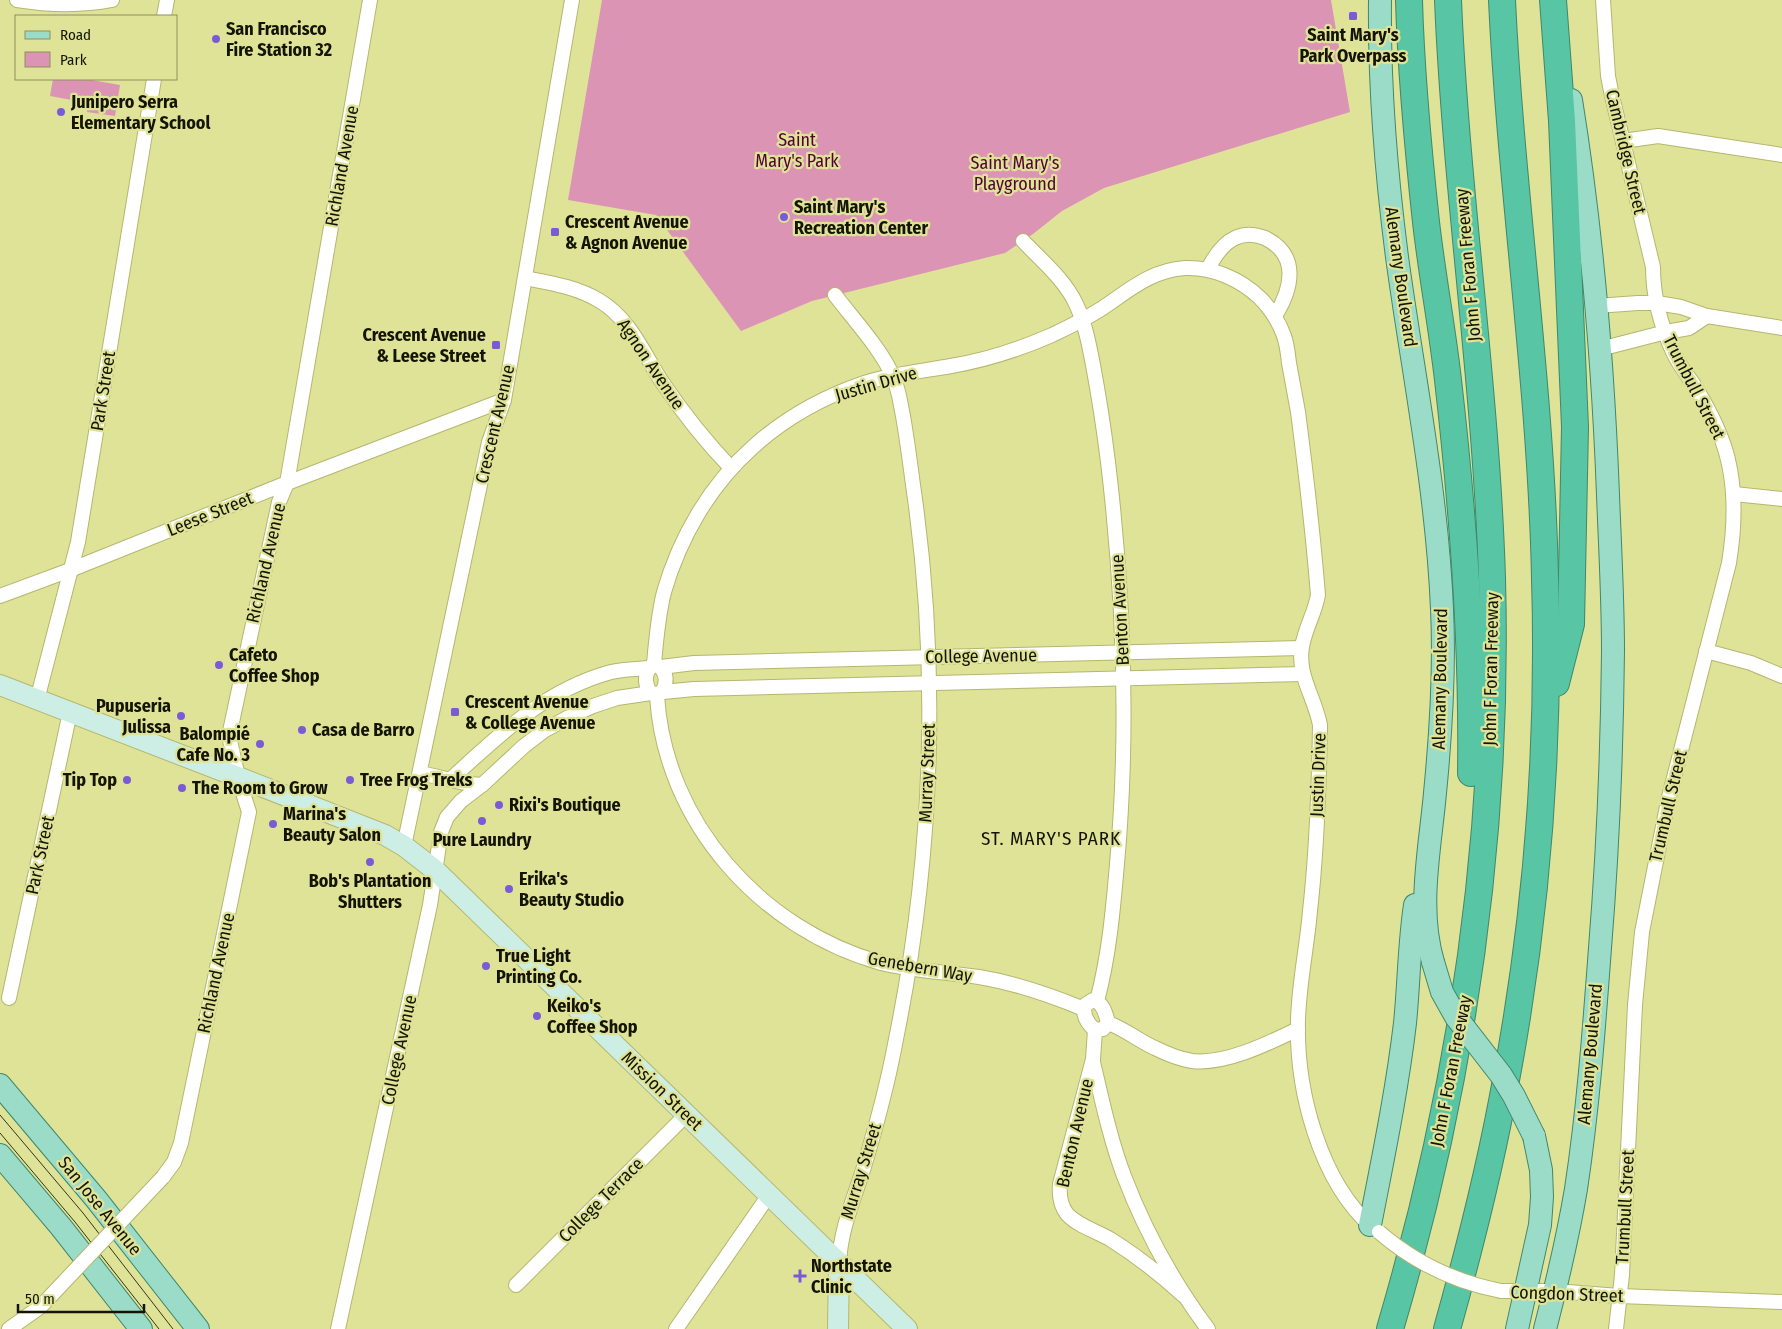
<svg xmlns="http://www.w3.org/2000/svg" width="1782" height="1329" font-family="'Fira Sans Condensed',sans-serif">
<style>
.green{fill:#dc94b5}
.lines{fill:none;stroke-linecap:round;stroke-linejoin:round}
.street-casing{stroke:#b4b76e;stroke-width:16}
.secondary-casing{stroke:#b4b76e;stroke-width:22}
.primary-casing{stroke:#40876b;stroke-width:24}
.highway-casing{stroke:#40876b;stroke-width:28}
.street{stroke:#fff;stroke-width:14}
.secondary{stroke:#cdeee4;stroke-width:20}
.primary{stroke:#9bdcc8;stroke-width:22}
.highway{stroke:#58c5a4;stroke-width:26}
.tram{stroke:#343518;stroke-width:1}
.street-bridge-casing{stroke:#b4b76e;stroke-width:16;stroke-linecap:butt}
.primary-bridge-casing{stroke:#40876b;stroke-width:24;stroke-linecap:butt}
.street-bridge{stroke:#fff;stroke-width:14}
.primary-bridge{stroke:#9bdcc8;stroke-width:22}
.poi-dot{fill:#795bd5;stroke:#dfe398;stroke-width:2}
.labels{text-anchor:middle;stroke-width:4.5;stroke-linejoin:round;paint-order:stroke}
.poi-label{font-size:18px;font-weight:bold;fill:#141400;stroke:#dfe398;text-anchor:start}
.park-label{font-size:18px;fill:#530134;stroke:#dfe398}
.street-label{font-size:18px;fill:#141400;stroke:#dfe398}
.neighbourhood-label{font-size:19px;letter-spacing:1px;fill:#141400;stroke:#dfe398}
</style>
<rect width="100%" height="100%" fill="#dfe398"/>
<g class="green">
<path d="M602 0H1331L1350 112 1104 188 1062 211 1033 234 1005 253 812 301 741 331 656 215 568 200Z"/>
<path d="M53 79H86L120 85 115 116 87 112 88 103 50 96Z"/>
</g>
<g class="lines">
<g class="street-casing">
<g id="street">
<path d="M17 0C48 5 81 6 112 0"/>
<path d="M1603 0 1608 76 1612 96 1653 267C1653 296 1661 326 1673 352 1679 365 1688 376 1696 388 1705 403 1714 419 1720 435 1737 476 1736 520 1729 563L1668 801 1642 932 1635 1005 1622 1275 1616 1329"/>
<path d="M164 16 167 0"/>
<path d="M1623 141 1658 136 1782 155"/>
<path d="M1023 241C1041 260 1065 280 1076 304 1085 323 1089 344 1093 365 1099 397 1104 430 1108 462 1124 596 1129 730 1117 864 1113 910 1109 956 1097 1001"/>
<path d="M1208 269C1214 257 1222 244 1235 238 1245 233 1255 234 1265 238 1300 255 1292 289 1275 316"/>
<path d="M525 278C551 283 577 287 600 301 630 319 644 354 662 382 683 413 706 442 731 468"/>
<path d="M835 295C853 319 882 350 893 377 899 389 900 402 903 416 907 439 910 462 913 485 940 668 933 858 896 1039 888 1083 876 1127 863 1170 853 1201 841 1229 839 1262"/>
<path d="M1596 306 1638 303H1657L1681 307 1707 316 1782 328"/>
<path d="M1600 349 1666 332 1689 328 1707 316"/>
<path d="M1734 494 1782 499"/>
<path d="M0 596 70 570 287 483 504 400"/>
<path d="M1706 651 1751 663 1782 676"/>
<path d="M654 664C656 640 658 616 664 592 680 537 710 485 753 447 785 418 823 397 864 383 892 374 922 371 951 366 986 360 1020 349 1052 335 1069 327 1085 319 1101 309 1128 291 1151 270 1185 268 1213 267 1240 279 1260 298 1271 309 1279 322 1284 336 1287 344 1288 354 1289 363 1292 379 1295 396 1298 412 1306 473 1313 534 1318 595 1315 613 1305 628 1302 647 1297 675 1315 698 1320 725 1319 787 1317 849 1310 911 1307 947 1299 983 1298 1020 1296 1089 1319 1181 1373 1228"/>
<path d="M654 664C669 669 669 688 657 696L649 691C644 681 645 670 654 664Z"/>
<path d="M661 667 694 663 1301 648"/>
<path d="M663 692 694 689 1303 674"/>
<path d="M657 696C665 823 761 929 881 963 913 971 946 972 979 977 1015 983 1050 995 1084 1009"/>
<path d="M37 700 78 542 154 79"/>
<path d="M420 773C441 777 461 784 482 785"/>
<path d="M451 779C500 734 545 690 611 672 623 669 637 669 649 668"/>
<path d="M404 846 489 442 504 400 572 0"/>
<path d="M9 998 70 712"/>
<path d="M1093 1000C1103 1002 1106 1014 1108 1023L1103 1029 1095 1030C1087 1023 1082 1015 1085 1005Z"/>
<path d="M1108 1023C1125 1029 1139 1041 1155 1048 1167 1054 1179 1059 1192 1061 1225 1065 1269 1043 1298 1029"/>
<path d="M1095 1030 1093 1059 1060 1184C1059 1195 1060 1205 1067 1214 1078 1226 1096 1231 1110 1239 1137 1256 1160 1274 1183 1295"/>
<path d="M1093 1062C1102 1100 1110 1139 1124 1176 1145 1231 1173 1282 1208 1329"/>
<path d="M163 1177 174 1162 181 1143 249 812 238 777 229 736 279 502 287 483 370 0"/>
<path d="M516 1285 686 1115"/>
<path d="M1501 1291H1555L1619 1296 1782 1302"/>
<path d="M9 1329 40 1307 45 1302"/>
<path d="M338 1329 430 905 441 832 447 817 461 801 482 785 524 746 545 730 569 717 593 706 617 698 651 693"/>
<path d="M676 1329 769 1195"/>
</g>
</g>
<g class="secondary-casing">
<g id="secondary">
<path d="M0 685 238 777 385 835 404 846 435 870 907 1329"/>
<path d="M838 1329 839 1262"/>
</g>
</g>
<g class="primary-casing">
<g id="primary">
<path d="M1380 0C1379 86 1386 172 1397 257 1413 374 1437 490 1442 609 1445 671 1441 732 1435 793 1430 849 1417 908 1433 962"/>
<path d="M0 1085 96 1199 198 1329"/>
<path d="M0 1155 61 1227 141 1329"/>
<path d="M1370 1225C1383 1158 1397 1091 1405 1023 1409 984 1409 944 1415 905"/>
<path d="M1517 1329 1540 1225 1542 1197 1541 1170 1534 1136"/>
<path d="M1545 1329C1557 1283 1568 1236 1576 1189 1588 1110 1594 1029 1600 948 1608 849 1612 750 1613 651 1613 599 1610 547 1608 495 1603 363 1592 230 1571 100"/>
</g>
</g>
<g class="highway-casing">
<g id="highway">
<path d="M1409 0C1411 74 1418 148 1426 222 1432 275 1442 327 1448 380 1463 511 1473 642 1471 773"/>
<path d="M1553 0 1562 121 1575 427 1571 624 1556 683"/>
<path d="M1390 1329C1462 1085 1499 833 1492 578 1486 385 1456 193 1448 0"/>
<path d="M1447 1329C1470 1247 1491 1164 1506 1080 1537 915 1550 746 1545 578 1541 384 1511 193 1502 0"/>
</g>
</g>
<use href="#street" class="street"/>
<use href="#secondary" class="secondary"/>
<use href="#primary" class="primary"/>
<use href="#highway" class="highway"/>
<g class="tram">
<path d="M0 1115 83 1213 173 1329"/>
<path d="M0 1133 75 1222 159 1329"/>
</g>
<g class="street-bridge-casing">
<g id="street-bridge">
<path d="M1379 1232C1415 1263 1455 1282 1501 1291"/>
<path d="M45 1302 163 1177"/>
</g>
</g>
<g class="primary-bridge-casing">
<path id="primary-bridge" d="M1433 962 1442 992 1456 1017 1501 1075 1514 1096 1534 1136"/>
</g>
<use href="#street-bridge" class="street-bridge"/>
<use href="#primary-bridge" class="primary-bridge"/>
</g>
<g class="poi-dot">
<rect x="1348" y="11" width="10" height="10" rx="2.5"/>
<circle cx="216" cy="39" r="5"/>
<circle cx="61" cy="112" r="5"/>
<circle cx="784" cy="217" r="5"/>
<rect x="550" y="227" width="10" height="10" rx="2.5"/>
<rect x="491" y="340" width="10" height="10" rx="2.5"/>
<circle cx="219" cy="665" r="5"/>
<rect x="450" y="707" width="10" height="10" rx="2.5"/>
<circle cx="181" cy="716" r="5"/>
<circle cx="302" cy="730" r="5"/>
<circle cx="260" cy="744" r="5"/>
<circle cx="127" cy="780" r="5"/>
<circle cx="350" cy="780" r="5"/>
<circle cx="182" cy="788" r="5"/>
<circle cx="499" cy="805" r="5"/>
<circle cx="482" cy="821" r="5"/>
<circle cx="273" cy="824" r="5"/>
<circle cx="370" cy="862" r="5"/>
<circle cx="509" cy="889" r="5"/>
<circle cx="486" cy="966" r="5"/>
<circle cx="537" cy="1016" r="5"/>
<path d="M797.5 1268.5h5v5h5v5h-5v5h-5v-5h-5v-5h5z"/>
</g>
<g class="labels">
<g class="poi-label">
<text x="226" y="35">San Francisco<tspan x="226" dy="21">Fire Station 32</tspan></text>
<text x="1353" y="41" text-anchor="middle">Saint Mary's<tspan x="1353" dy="21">Park Overpass</tspan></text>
<text x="71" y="108">Junipero Serra<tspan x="71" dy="21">Elementary School</tspan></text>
<text x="794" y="213">Saint Mary's<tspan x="794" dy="21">Recreation Center</tspan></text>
<text x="565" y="228">Crescent Avenue<tspan x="565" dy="21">&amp; Agnon Avenue</tspan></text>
<text x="486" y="341" text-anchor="end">Crescent Avenue<tspan x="486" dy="21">&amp; Leese Street</tspan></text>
<text x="229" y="661">Cafeto<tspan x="229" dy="21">Coffee Shop</tspan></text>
<text x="465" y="708">Crescent Avenue<tspan x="465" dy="21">&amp; College Avenue</tspan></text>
<text x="171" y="712" text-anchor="end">Pupuseria<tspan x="171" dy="21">Julissa</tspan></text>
<text x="312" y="736">Casa de Barro</text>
<text x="250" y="740" text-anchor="end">Balompié<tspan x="250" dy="21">Cafe No. 3</tspan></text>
<text x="117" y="786" text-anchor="end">Tip Top</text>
<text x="360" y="786">Tree Frog Treks</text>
<text x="192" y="794">The Room to Grow</text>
<text x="509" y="811">Rixi's Boutique</text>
<text x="283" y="820">Marina's<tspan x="283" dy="21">Beauty Salon</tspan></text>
<text x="482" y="846" text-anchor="middle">Pure Laundry</text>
<text x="519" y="885">Erika's<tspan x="519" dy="21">Beauty Studio</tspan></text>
<text x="370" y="887" text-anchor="middle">Bob's Plantation<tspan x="370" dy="21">Shutters</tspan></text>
<text x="496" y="962">True Light<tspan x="496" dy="21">Printing Co.</tspan></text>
<text x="547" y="1012">Keiko's<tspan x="547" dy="21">Coffee Shop</tspan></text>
<text x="811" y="1272">Northstate<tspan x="811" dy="21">Clinic</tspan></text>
</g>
<g class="park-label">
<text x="797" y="146">Saint<tspan x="797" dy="21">Mary's Park</tspan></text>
<text x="1015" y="169">Saint Mary's<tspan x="1015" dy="21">Playground</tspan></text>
</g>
<g class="street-label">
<text transform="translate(1626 152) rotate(77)" y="6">Cambridge Street</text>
<text transform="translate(342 166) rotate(-80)" y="6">Richland Avenue</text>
<text transform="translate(1468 265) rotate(-95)" y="6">John F Foran Freeway</text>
<text transform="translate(1401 277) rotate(82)" y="6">Alemany Boulevard</text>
<text transform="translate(651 364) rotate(56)" y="6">Agnon Avenue</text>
<text transform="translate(876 384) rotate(-16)" y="6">Justin Drive</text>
<text transform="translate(1694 387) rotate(63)" y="6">Trumbull Street</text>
<text transform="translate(103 391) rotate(-81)" y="6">Park Street</text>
<text transform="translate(495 424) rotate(-77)" y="6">Crescent Avenue</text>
<text transform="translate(210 514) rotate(-22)" y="6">Leese Street</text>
<text transform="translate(266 563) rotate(-77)" y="6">Richland Avenue</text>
<text transform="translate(1120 610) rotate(-93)" y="6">Benton Avenue</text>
<text transform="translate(981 656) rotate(-1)" y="6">College Avenue</text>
<text transform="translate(1491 669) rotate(-89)" y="6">John F Foran Freeway</text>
<text transform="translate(1440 679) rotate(-89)" y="6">Alemany Boulevard</text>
<text transform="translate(927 773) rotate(-88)" y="6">Murray Street</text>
<text transform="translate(1318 775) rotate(-88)" y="6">Justin Drive</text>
<text transform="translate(1668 806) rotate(-77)" y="6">Trumbull Street</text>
<text transform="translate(40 855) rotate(-78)" y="6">Park Street</text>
<text transform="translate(920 967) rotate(10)" y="6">Genebern Way</text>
<text transform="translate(216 973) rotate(-78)" y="6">Richland Avenue</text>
<text transform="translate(399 1050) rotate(-78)" y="6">College Avenue</text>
<text transform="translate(1590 1054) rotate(-85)" y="6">Alemany Boulevard</text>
<text transform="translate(1451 1071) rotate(-79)" y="6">John F Foran Freeway</text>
<text transform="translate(662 1091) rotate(44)" y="6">Mission Street</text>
<text transform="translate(1075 1133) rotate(-77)" y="6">Benton Avenue</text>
<text transform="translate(861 1171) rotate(-73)" y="6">Murray Street</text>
<text transform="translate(601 1200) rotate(-45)" y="6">College Terrace</text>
<text transform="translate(100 1206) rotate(51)" y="6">San Jose Avenue</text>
<text transform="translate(1625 1207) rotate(-87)" y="6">Trumbull Street</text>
<text transform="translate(1567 1294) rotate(2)" y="6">Congdon Street</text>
</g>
<g class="neighbourhood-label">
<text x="1051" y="845">ST. MARY'S PARK</text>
</g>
</g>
<rect x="15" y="15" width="162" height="65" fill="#dfe398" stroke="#8e905b"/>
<rect x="25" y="31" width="25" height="8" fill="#9bdcc8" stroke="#8e905b"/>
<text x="60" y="40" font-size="15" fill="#141400">Road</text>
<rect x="25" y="52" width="25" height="15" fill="#dc94b5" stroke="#8e905b"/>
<text x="60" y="65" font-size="15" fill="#141400">Park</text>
<path d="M18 1304v8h126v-8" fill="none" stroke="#141400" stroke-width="2.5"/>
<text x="25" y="1304" font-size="15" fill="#141400" stroke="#dfe398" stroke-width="4" paint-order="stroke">50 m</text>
</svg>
